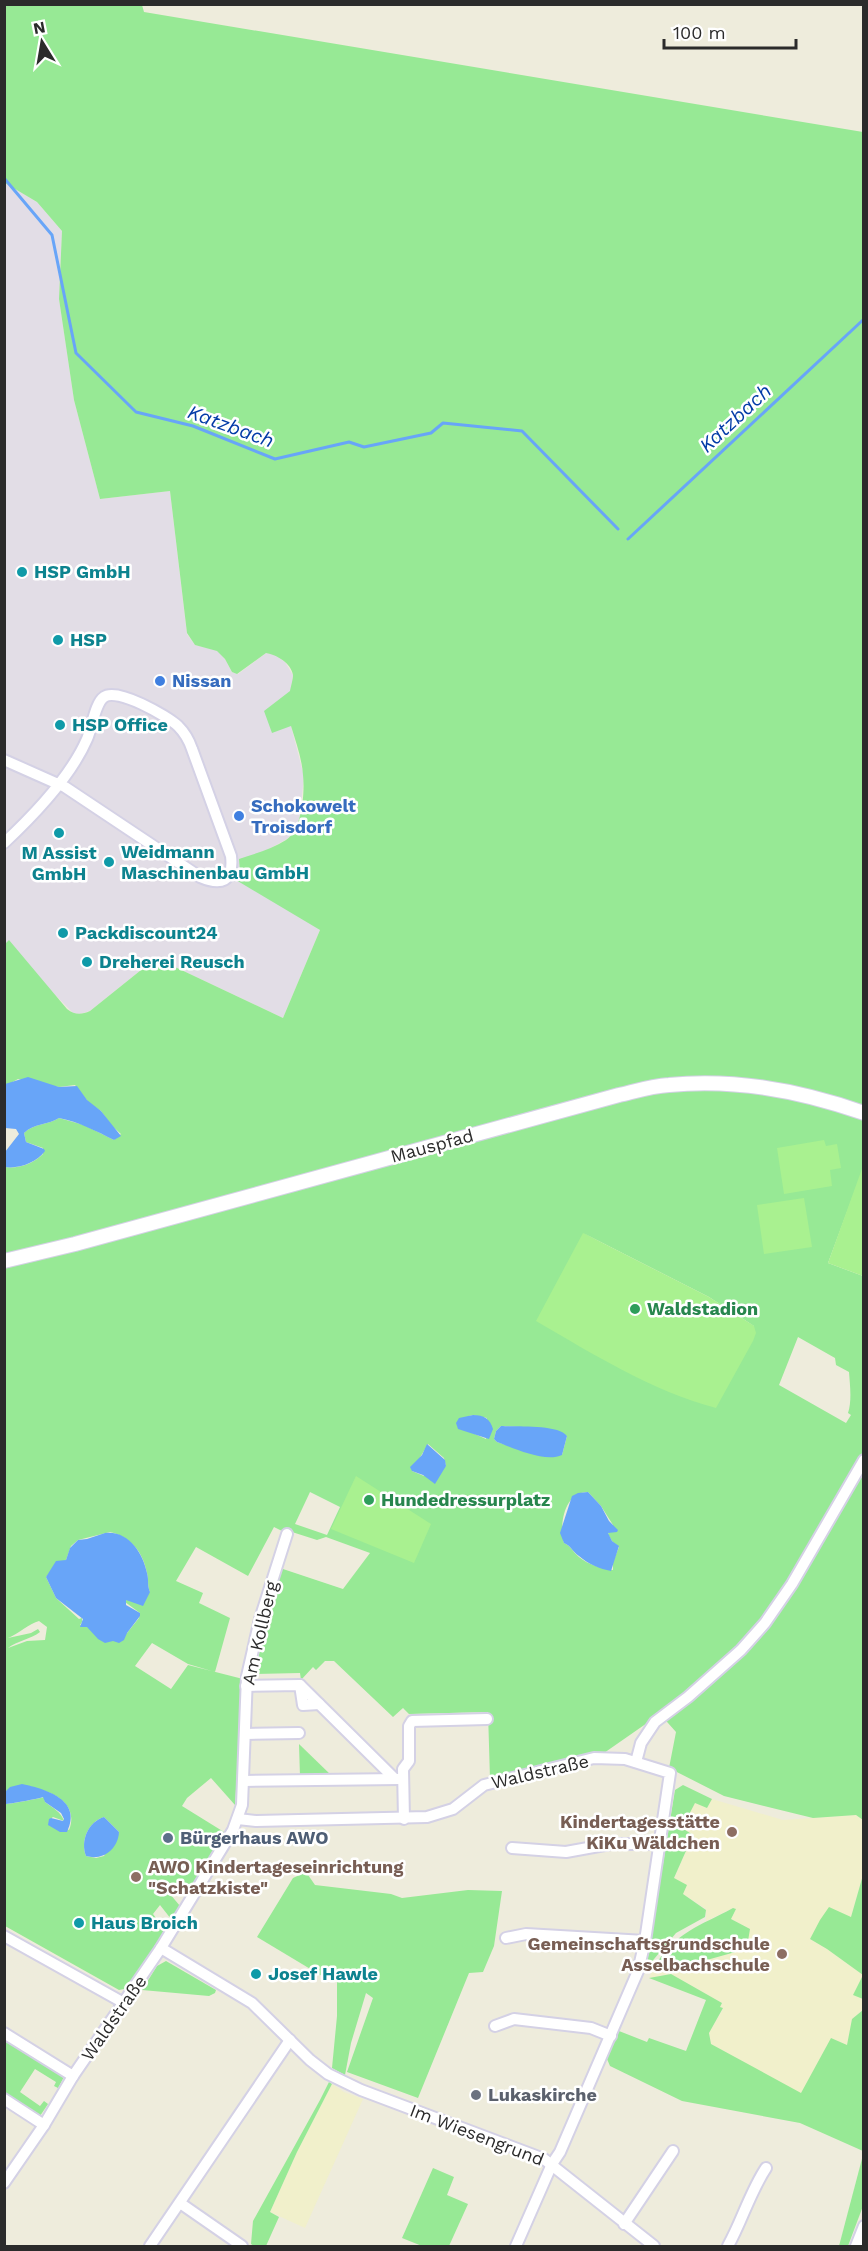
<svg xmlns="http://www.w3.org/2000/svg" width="868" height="2251" font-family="'Work Sans',sans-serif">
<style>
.industrial{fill:#e2dde6}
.education{fill:#f1f0cb}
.green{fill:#97e995;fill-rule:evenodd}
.pitch{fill:#a9f190}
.water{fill:#68a5f8}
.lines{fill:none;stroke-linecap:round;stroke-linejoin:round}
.stream{stroke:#68a5f8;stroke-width:3}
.minor-casing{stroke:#d4d1e5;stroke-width:14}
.tertiary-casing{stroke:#d4d1e5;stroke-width:16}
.minor{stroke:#fff;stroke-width:10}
.tertiary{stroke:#fff;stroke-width:14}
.culture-dot{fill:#0f9aa8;stroke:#fff;stroke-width:2}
.shop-dot{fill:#3f7fe0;stroke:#fff;stroke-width:2}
.leisure-dot{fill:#2e9e5b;stroke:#fff;stroke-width:2}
.education-dot{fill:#8d6e63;stroke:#fff;stroke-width:2}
.service-dot{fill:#5c6f8a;stroke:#fff;stroke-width:2}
.worship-dot{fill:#6b7280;stroke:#fff;stroke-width:2}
.labels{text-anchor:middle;stroke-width:5;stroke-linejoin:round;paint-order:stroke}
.culture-label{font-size:18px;font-weight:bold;fill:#0d838f;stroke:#fff;text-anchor:start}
.shop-label{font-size:18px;font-weight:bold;fill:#366cbe;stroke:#fff;text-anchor:start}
.street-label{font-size:18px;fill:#2b2b2b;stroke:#fff}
.leisure-label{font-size:18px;font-weight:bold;fill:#27864d;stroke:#fff;text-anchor:start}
.education-label{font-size:18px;font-weight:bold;fill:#785e54;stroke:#fff;text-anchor:end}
.service-label{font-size:18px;font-weight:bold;fill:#4e5e75;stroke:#fff;text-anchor:start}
.worship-label{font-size:18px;font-weight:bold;fill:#5b616d;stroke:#fff;text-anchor:start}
.water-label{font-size:20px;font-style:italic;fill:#033ca7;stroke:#fff}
</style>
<rect width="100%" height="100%" fill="#eeecdc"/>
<path class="industrial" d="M5 183 37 202 62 231 59 299 74 400 100 499 170 491 187 634 195 645 217 650 225 659 232 672 238 674 266 653 275 655 285 662 293 675 291 691V726L304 776 300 815 296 830 287 839 240 865V872L320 930 283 1018 156 958 90 1011 80 1014 73 1013 5 944Z"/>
<g class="education">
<path d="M712 1799 783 1820 856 1815 863 1820V1875L851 1917 810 1939 827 1949 863 1975 860 1998 863 1999V2010L852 2019 847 2046 831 2038 801 2094 711 2044 709 2033 723 2009 720 2007 722 2003 671 1974 649 1978 654 1967 685 1961H694L696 1963 739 1951 750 1929 731 1919 736 1909 733 1908 706 1921V1909L683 1894 674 1879 693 1835 682 1829 695 1802 707 1808Z"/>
<path d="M332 2084 344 2092 363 2099 305 2228 270 2212 297 2152Z"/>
</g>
<g class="green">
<path d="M5 5H142L144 12 863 132 864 1166 828 1263 863 1276V1820L856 1815 813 1818 724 1796 669 1768 676 1732 660 1714 604 1753 490 1779 488 1712 409 1714 403 1708 393 1717 334 1661H325L316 1670 313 1667 301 1680 300 1673 255 1674 272 1591 280 1568 343 1589 370 1553 326 1537 317 1540 292 1532H284L274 1527 248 1576 196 1547 176 1581 203 1593 199 1603 230 1618 215 1672 188 1664 152 1643 135 1666 171 1689 188 1665 243 1679 235 1805 211 1778 187 1798 182 1806 224 1832 186 1896 176 1885 170 1894 180 1906 171 1919 160 1905 153 1914 165 1930 129 1988 119 1990 5 1926V1804C11 1804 37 1799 44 1797L45 1802C53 1808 61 1812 64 1821L53 1817 49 1820 69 1830C77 1810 63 1797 45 1791 30 1787 18 1781 5 1792V1167C18 1169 33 1164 43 1154V1148L26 1142 24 1133C34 1123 48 1125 59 1118L84 1125 114 1140 121 1134 111 1125 101 1111 89 1103 75 1085 59 1087 18 1079 9 1084H5V944L9 940 67 1009C75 1015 81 1015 90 1011L156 958 283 1018 320 930 236 880 240 872 239 859C254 854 272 849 286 840 302 830 305 793 303 775 302 759 296 742 291 726L272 733 264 711 290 691C291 686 293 679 293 675 291 663 277 655 266 653L237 674 232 672 225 659 217 651 195 645 187 633 170 491 100 499 74 400 59 299 62 231 37 202 5 183ZM583 1233 709 1297 754 1326ZM798 1337 835 1358 836 1365 849 1372C850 1385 852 1401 848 1413L851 1415 846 1423 779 1385ZM473 1415 487 1418 486 1439 457 1426 469 1416ZM501 1426 540 1428 567 1436 562 1455 541 1456 497 1442 494 1439 496 1431ZM428 1444 444 1458 446 1466 424 1476 412 1471ZM310 1492 340 1507 327 1535 295 1524ZM588 1492 601 1506 613 1525 608 1534 612 1541 619 1547 613 1562V1570C600 1568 589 1565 579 1557 573 1552 571 1546 564 1543 559 1525 564 1492 588 1492ZM110 1532C131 1537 143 1552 147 1573 149 1580 147 1585 150 1592L126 1600 125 1602 140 1613 139 1618 127 1633 80 1625 82 1622V1618L79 1619 56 1598 46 1577 51 1571 66 1560 71 1546 78 1540ZM39 1621 47 1627 45 1640 27 1641 8 1648C17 1641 31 1639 40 1632L38 1629 31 1633 8 1638C18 1634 30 1623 39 1621ZM104 1817 119 1832 104 1856 96 1858 86 1856C80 1841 88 1822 104 1817Z"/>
<path d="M299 1744 333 1777H300Z"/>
<path d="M683 1785 712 1799 707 1808 695 1803 682 1828 693 1835 674 1878 687 1885 683 1894 706 1910 705 1917 676 1933 649 1965 647 1963 675 1790Z"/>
<path d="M306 1872 315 1885 391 1894 402 1898 468 1890 502 1891 494 1946 483 1972 469 1973 418 2098 347 2072 373 1998 366 1993 351 2043 345 2075 332 2068 337 2016V1980L322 1976 257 1937 293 1878Z"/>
<path d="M863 1875V1999L853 1995 863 1975 827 1949 810 1939 820 1920 829 1907 851 1917Z"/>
<path d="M733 1908 736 1909 731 1919 750 1929 747 1947 739 1951 696 1963 694 1961 654 1967C677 1931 698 1927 733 1908Z"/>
<path d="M166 1961 216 1990 215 1993 209 1996 142 1990 157 1966Z"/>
<path d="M671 1974 722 2003 720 2007 723 2008 709 2033 711 2044 801 2093 831 2038 847 2045 852 2019 863 2010V2151L800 2123 682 2101 610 2066 607 2059 619 2031 647 2042 649 2038 686 2051 706 2000 649 1978Z"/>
<path d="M4 2038 64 2077 58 2088 54 2086 56 2082 35 2069 20 2092 40 2106 44 2101 48 2104 40 2116 5 2095Z"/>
<path d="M329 2082 332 2084 297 2152 270 2212 279 2217 266 2246H254L251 2244 253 2221 320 2100Z"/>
<path d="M863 2155V2206L848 2246H839Z"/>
<path d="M433 2168 454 2177 447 2195 468 2204 449 2246H422L402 2238Z"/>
</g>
<g class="pitch">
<path d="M824 1140 826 1146 837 1144 841 1168 830 1170 832 1186 784 1194 777 1148Z"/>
<path d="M863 1166 864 1276H863L828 1263Z"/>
<path d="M804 1198 812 1247 764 1254 757 1205Z"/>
<path d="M583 1233 709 1297 754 1326 756 1333 753 1341 716 1408C652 1391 593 1354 536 1321Z"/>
<path d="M356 1476 431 1524 414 1563 331 1529Z"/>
</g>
<g class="water">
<path d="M28 1077 59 1087 77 1086 87 1100 101 1111 121 1136 114 1140C96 1131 79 1122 59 1118 48 1125 34 1123 24 1133L26 1142 44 1149 45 1151C36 1163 19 1169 5 1167V1152L19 1134 16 1129 5 1128V1084Z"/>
<path d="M473 1415C484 1415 490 1419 493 1429L489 1439 458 1429 456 1423 459 1418Z"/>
<path d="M501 1426C516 1427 558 1424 567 1436L562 1455C545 1463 513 1448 497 1442L494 1439 496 1431Z"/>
<path d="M427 1444 445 1460 446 1466 435 1484 423 1475 412 1471 410 1467 422 1455Z"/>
<path d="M588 1492 601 1506 609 1521 618 1530 617 1532 608 1533 612 1541 619 1546 611 1571C600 1569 588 1564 579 1556 572 1551 571 1546 564 1543L560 1533 572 1496 578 1493Z"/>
<path d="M105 1533C128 1530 143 1553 147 1573 149 1580 147 1585 150 1592L143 1606 126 1600V1605L140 1613V1616L127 1633 124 1640 119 1643 113 1641 105 1643 98 1639 87 1627H80L83 1619 56 1598 46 1577 56 1561 66 1560 70 1548 78 1540 87 1539Z"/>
<path d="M22 1784C46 1789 83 1800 67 1832H60L48 1825 49 1819 51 1818 63 1821 64 1819 61 1813 45 1802 43 1797C37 1799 10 1804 5 1804V1792L10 1787Z"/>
<path d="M104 1817 119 1832C118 1849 103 1861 86 1856 80 1841 88 1822 104 1817Z"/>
</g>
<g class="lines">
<g class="stream">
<path d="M4 178 52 235 76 353 136 412 193 426 275 459 349 442 364 447 431 433 443 423 522 431 618 529"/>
<path d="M628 539 864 319"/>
</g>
<g class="minor-casing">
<g id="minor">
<path d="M4 760 58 784 65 787 200 877C221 886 234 882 231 856L192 749C189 740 185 733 178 726 167 716 117 687 104 697 95 703 92 728 87 739 71 776 34 815 4 843"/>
<path d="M300 1685 303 1705 319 1704"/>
<path d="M246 1686 300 1685 395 1779"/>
<path d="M245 1734 299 1733"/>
<path d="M636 1762 641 1743 655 1722 688 1697 741 1650 765 1623 792 1584 864 1460"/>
<path d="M244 1781 400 1779"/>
<path d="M238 1819 256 1821 427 1817 453 1809 484 1785 594 1758 625 1759 670 1773 645 1941 638 1971 560 2152 552 2164 516 2246"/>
<path d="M404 1819 403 1769 409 1761V1726L412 1721 487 1719"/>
<path d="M512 1848 566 1852 610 1844H660"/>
<path d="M4 1936 124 2003"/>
<path d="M506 1938 526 1934 645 1941"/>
<path d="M161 1948 252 2003 310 2060 328 2074 361 2090 544 2159 654 2246"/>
<path d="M495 2026 514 2019 591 2028 611 2036"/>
<path d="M4 2033 73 2076"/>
<path d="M4 2099 44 2125"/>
<path d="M4 2183 44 2125 73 2076 161 1948 233 1830 242 1805 247 1676 260 1619 287 1534"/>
<path d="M180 2203 242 2246"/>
<path d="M624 2224 673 2151"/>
<path d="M150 2246 290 2040"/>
<path d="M728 2246C742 2221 750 2192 766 2168"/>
<path d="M856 2246 864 2226"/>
</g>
</g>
<g class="tertiary-casing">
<path id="tertiary" d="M4 1261 75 1244 619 1095C636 1091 652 1086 669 1085 736 1078 801 1091 864 1113"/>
</g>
<use href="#minor" class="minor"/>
<use href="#tertiary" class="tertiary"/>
</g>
<g class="culture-dot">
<circle cx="22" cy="572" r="6"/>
<circle cx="58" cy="640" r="6"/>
<circle cx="60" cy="725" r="6"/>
<circle cx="59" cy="833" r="6"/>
<circle cx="109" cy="862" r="6"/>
<circle cx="63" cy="933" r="6"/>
<circle cx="87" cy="962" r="6"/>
<circle cx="79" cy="1923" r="6"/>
<circle cx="256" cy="1974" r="6"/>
</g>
<g class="shop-dot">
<circle cx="160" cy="681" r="6"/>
<circle cx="239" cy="816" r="6"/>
</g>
<g class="leisure-dot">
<circle cx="635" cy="1309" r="6"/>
<circle cx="369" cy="1500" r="6"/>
</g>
<g class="education-dot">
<circle cx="732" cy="1832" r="6"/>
<circle cx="136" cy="1877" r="6"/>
<circle cx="782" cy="1954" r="6"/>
</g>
<circle class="service-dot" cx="168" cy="1838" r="6"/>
<circle class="worship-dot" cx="476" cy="2095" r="6"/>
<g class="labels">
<g class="culture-label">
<text x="34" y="578">HSP GmbH</text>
<text x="70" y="646">HSP</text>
<text x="72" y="731">HSP Office</text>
<text x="121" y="858">Weidmann<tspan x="121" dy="21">Maschinenbau GmbH</tspan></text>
<text x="59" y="859" text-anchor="middle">M Assist<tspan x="59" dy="21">GmbH</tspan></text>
<text x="75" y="939">Packdiscount24</text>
<text x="99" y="968">Dreherei Reusch</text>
<text x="91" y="1929">Haus Broich</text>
<text x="268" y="1980">Josef Hawle</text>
</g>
<g class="shop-label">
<text x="172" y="687">Nissan</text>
<text x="251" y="812">Schokowelt<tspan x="251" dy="21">Troisdorf</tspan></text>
</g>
<g class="street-label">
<text transform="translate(432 1146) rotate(-15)" y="6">Mauspfad</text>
<text transform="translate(260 1633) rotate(-77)" y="6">Am Kollberg</text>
<text transform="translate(540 1772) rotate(-13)" y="6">Waldstraße</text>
<text transform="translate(114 2018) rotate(-55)" y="6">Waldstraße</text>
<text transform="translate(477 2135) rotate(21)" y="6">Im Wiesengrund</text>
</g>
<g class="leisure-label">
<text x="647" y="1315">Waldstadion</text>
<text x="381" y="1506">Hundedressurplatz</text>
</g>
<g class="education-label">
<text x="720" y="1828">Kindertagesstätte<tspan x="720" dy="21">KiKu Wäldchen</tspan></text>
<text x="148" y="1873" text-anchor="start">AWO Kindertageseinrichtung<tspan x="148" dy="21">"Schatzkiste"</tspan></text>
<text x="770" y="1950">Gemeinschaftsgrundschule<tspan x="770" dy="21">Asselbachschule</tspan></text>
</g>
<g class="service-label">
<text x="180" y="1844">Bürgerhaus AWO</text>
</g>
<g class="worship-label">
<text x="488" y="2101">Lukaskirche</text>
</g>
<g class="water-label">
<text transform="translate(735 418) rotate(-43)" y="7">Katzbach</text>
<text transform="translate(231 426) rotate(20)" y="7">Katzbach</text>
</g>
</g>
<rect width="868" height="2251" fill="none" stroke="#2b2b2b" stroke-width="12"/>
<g transform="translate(42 42) rotate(349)" stroke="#ffffff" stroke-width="4.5" paint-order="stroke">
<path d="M0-4.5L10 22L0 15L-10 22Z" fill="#2b2b2b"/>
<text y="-9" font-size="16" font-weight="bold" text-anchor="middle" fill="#2b2b2b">N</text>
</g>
<path d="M664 39v9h132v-9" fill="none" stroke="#2b2b2b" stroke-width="3"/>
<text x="673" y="39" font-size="18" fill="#2b2b2b" stroke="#ffffff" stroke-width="4.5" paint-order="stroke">100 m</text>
</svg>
